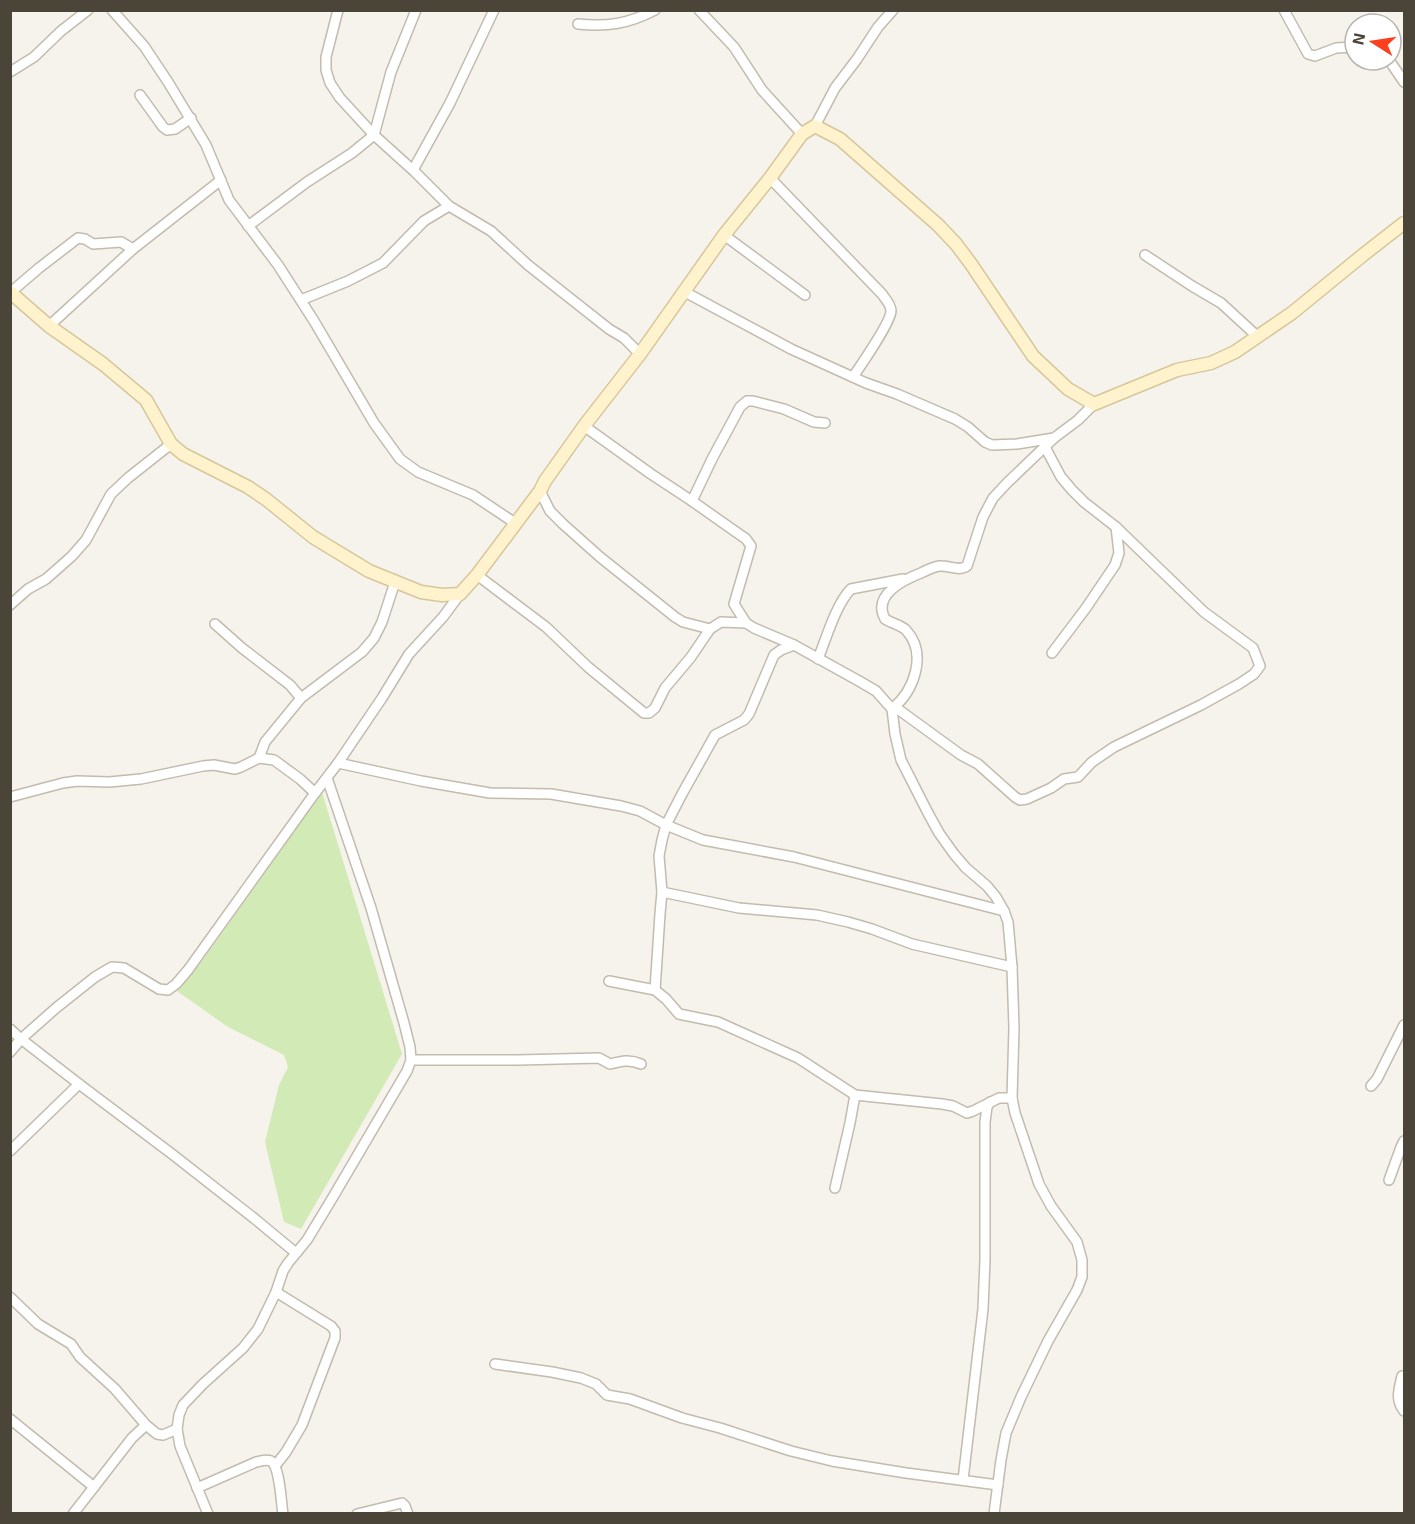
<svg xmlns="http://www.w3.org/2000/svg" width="1415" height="1524" font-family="'Exo 2',sans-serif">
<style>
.green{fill:#d2eab5}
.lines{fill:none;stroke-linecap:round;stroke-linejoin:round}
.street-casing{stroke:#c2bbae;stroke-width:12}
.secondary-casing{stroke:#d6c79b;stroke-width:15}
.street{stroke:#fff;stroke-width:9}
.secondary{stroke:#fff3cd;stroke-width:12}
</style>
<rect width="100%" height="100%" fill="#f6f3ec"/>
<path class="green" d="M322 792 402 1054 301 1229 284 1222 265 1142 279 1085 288 1067 284 1055 228 1027 177 991 203 960Z"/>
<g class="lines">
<g class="street-casing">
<g id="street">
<path d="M112 10 144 46 168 82 206 145 229 200 278 265 314 321 374 423 400 459 418 472 473 495 515 523"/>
<path d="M338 10 326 57V70L330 83 340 98 374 135 415 172 449 206 491 231 528 265 609 329 624 338 640 354"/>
<path d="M699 10 734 47 762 90 802 134"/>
<path d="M1284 10 1308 54 1315 56 1336 48 1355 47"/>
<path d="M578 24C607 27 628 24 655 10"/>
<path d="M1389 60 1404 82"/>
<path d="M10 72 34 57 61 31 88 10"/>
<path d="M140 95 163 127 167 130 175 129 191 118"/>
<path d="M815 126 835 88 857 59 878 27 893 10"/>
<path d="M413 170 450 103 494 10"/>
<path d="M770 178 882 294C885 299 891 304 891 311 891 322 861 365 853 377"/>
<path d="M248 226 307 182 352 153 374 135 391 72 416 10"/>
<path d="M724 235 805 295"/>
<path d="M1145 255 1192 286 1221 303 1258 337"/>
<path d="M683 291 791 349 866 383 897 394 955 419 968 427 985 442 992 445 1017 444 1054 438"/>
<path d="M11 292 39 268 78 238 85 239 93 244 121 242 133 249"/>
<path d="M301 300 348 281 383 263 424 221 449 206"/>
<path d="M49 326 133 249 221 180"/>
<path d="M584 426 651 474 692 501 746 539 751 546 734 604 746 623 754 628 794 645 859 681 876 691 892 709 895 734 901 760 928 813 939 833 954 854 966 868 987 886 996 897 1004 911 1008 922 1012 967 1014 1028 1012 1098 1015 1113 1039 1184 1051 1206 1077 1242 1082 1260V1277L1077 1290 1048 1341 1021 1397 1006 1433 1001 1460 994 1514"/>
<path d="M540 491 550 511 563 524 600 557 675 617 683 622 710 629"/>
<path d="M692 501 712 459 740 407 747 401H753L784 409 814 422 825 423"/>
<path d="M477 575 546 627 588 667 644 713H649L655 708 665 688 691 657 710 629 721 622 746 623"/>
<path d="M10 605 28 589 46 579 72 556 86 540 111 494 128 478 171 444"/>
<path d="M215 624 242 648 290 685 301 698"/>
<path d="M1052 653 1086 608 1115 565 1119 553 1116 527"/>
<path d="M818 659C826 639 836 604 851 589L903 579"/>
<path d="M895 707 961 755 978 764 1015 797 1020 800 1027 799 1051 788 1064 779 1078 777 1092 762 1114 747 1201 705 1239 684 1254 674 1260 666 1253 648 1204 612 1116 527 1084 502 1072 490 1061 477 1045 447"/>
<path d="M892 709C914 691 928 654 906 630 901 625 891 623 885 619 872 595 903 580 921 573 927 570 933 567 939 566 949 565 958 572 967 566L983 517 993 498 1007 483 1054 438 1078 420 1094 404"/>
<path d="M259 758 265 742 301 698 362 652 374 638 382 622 395 582"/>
<path d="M338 763 421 781 490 793 551 794 621 806 640 811 666 825 703 840 794 857 1004 911"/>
<path d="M10 797 63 783 77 781 109 782 141 779 203 766 214 765 235 769 241 767 259 758 274 760 300 779 315 793"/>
<path d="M662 892 739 908 817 915 848 922 872 929 912 944 1012 967"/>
<path d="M609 981 655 990 666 999 679 1014 718 1022 798 1058 855 1095 942 1104 953 1106 967 1113 973 1111 999 1098H1012"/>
<path d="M655 990 660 914 662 892 659 856 662 840 666 825 682 794 715 735 744 720 749 714 774 655 781 650 794 645"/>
<path d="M10 1029 21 1039 79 1084 172 1154 255 1219 296 1253"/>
<path d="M10 1052 21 1039 56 1008 95 977 112 967 124 968 159 989 168 990 176 984 188 970 315 793 338 763 382 698 409 654 443 617 460 594"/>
<path d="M411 1060H518L599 1058 610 1064C622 1061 630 1059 641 1064"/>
<path d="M1371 1086 1377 1079 1404 1025"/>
<path d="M10 1151 79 1084"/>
<path d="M1389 1180 1401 1147 1404 1141"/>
<path d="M835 1188 850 1123 855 1095"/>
<path d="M10 1297 38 1324 71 1344 80 1357 115 1389 146 1425 157 1434 163 1435 177 1429"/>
<path d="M495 1364 552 1372 581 1378 596 1384 607 1395 630 1399 682 1418 720 1428 791 1451 832 1461 906 1473 998 1485"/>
<path d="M1402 1376C1399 1389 1395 1400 1404 1411"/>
<path d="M10 1419 94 1487"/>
<path d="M275 1466 286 1452 302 1425 335 1338V1331L331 1326 276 1292"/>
<path d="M963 1480 983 1309 985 1260V1122L987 1107 990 1102"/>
<path d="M197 1488 256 1462C261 1461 266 1459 271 1461 280 1467 281 1502 283 1514"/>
<path d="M73 1514 132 1438 146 1425"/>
<path d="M208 1514 180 1446 177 1429 179 1415 183 1405 203 1384 243 1348 258 1329 276 1292 283 1271 288 1263 307 1240 333 1197 407 1071 411 1060 410 1047 404 1023 371 908 327 778"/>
<path d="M357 1514 402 1503 405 1506 408 1514"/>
</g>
</g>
<g class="secondary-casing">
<path id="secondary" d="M10 292 49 326 103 364 146 400 171 444 183 454 248 487 267 500 313 537 369 571 421 592 442 595 460 594 477 575 540 491 545 481 584 426 640 354 724 235 770 178 802 134 815 126 840 139 938 225 956 244 971 264 1033 356 1068 389 1094 404 1177 370 1211 363 1235 352 1292 313 1363 255 1404 223"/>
</g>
<use href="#street" class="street"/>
<use href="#secondary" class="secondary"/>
</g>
<rect width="1415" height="1524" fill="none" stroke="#4b4439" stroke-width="24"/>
<g transform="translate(1373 42) rotate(282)"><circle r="28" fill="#ffffff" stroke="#b7b4b0" stroke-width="1.5"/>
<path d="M0-4.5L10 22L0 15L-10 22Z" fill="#fc3f1d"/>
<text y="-9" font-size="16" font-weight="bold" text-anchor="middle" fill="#4b4439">N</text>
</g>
</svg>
